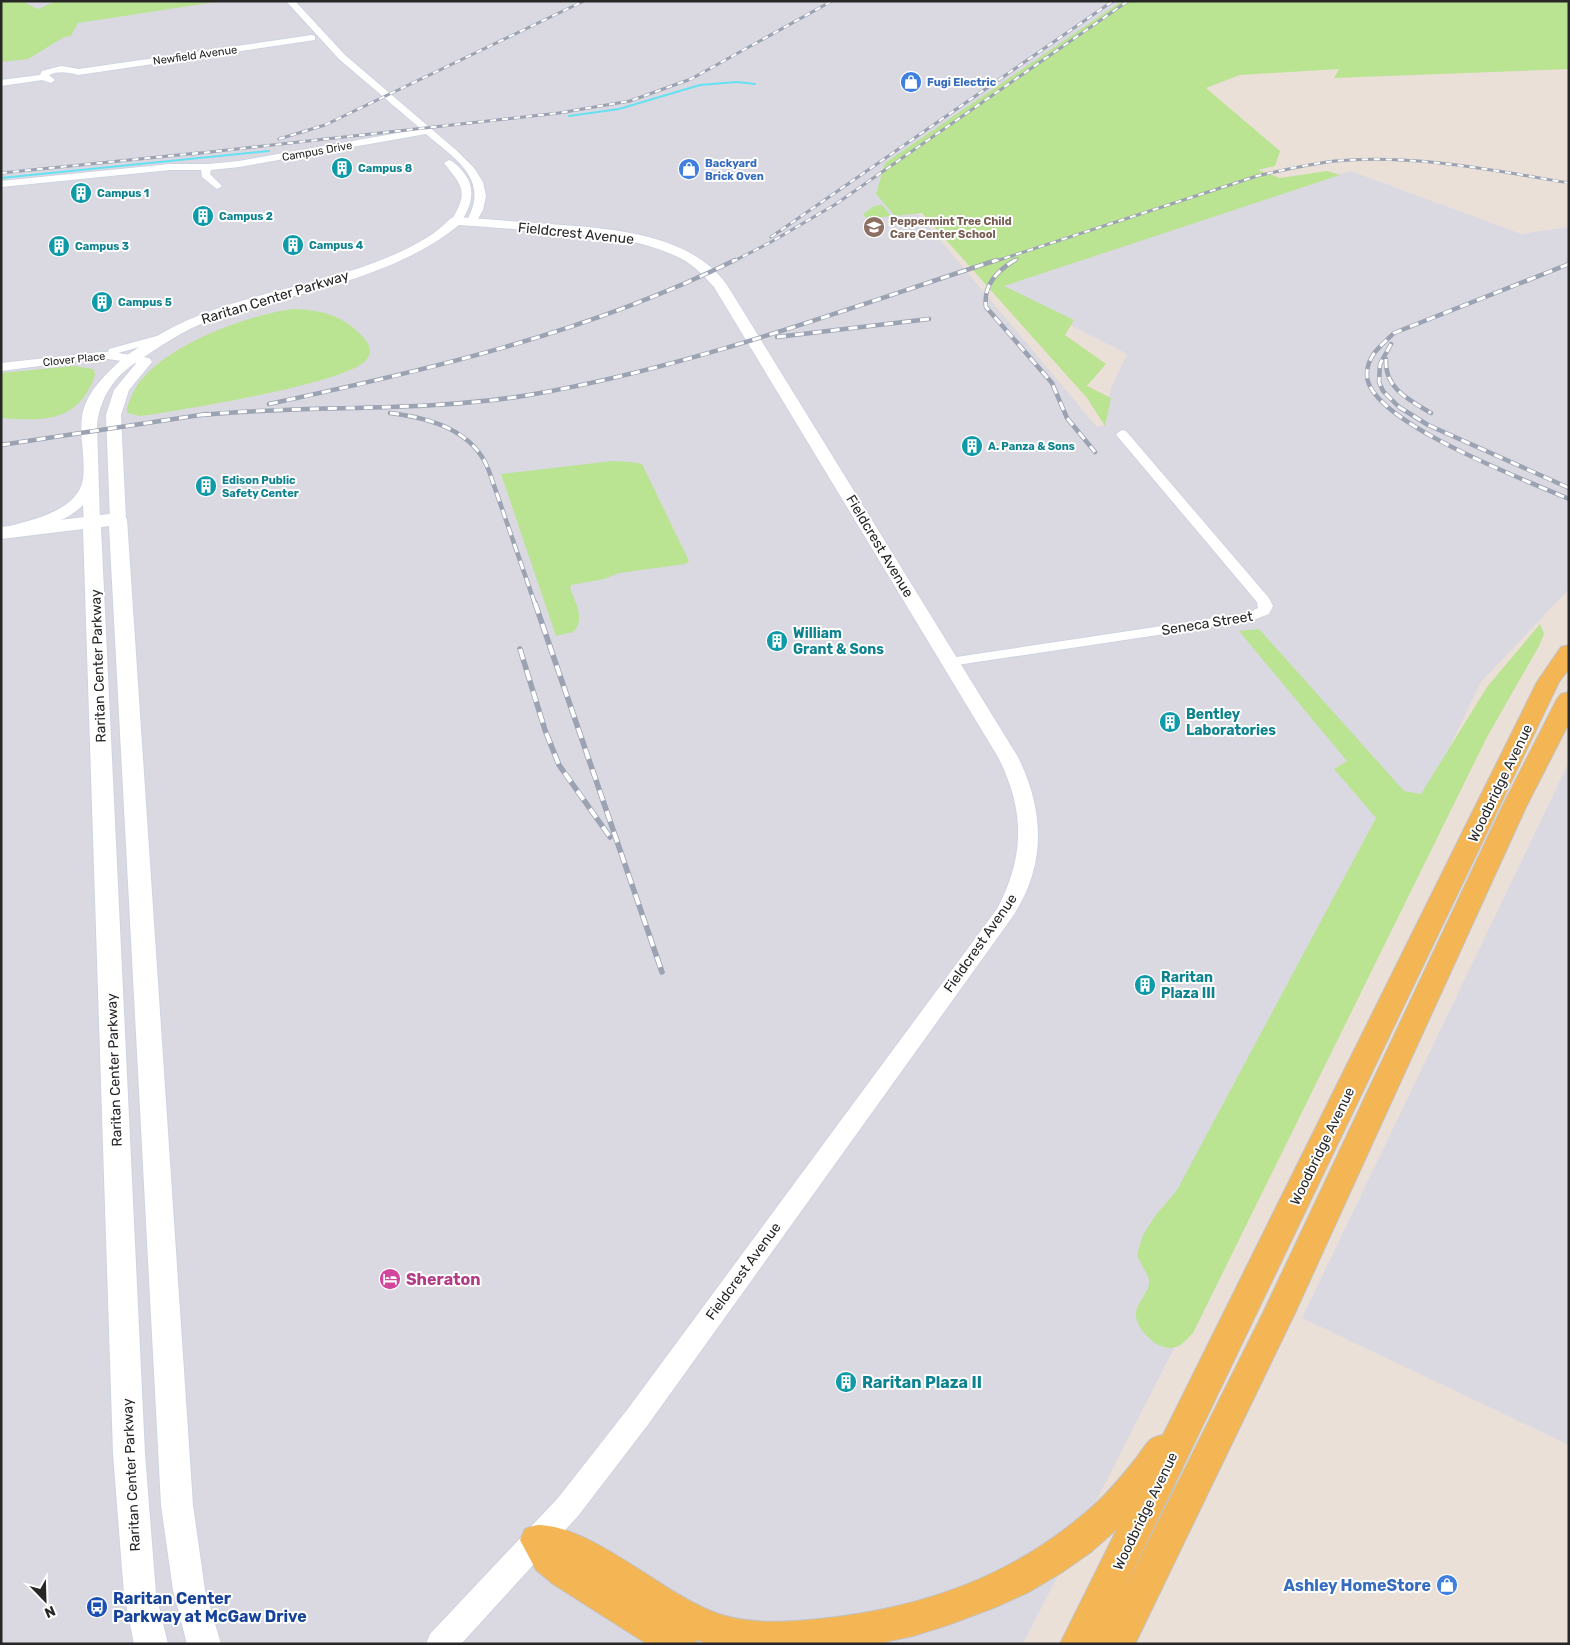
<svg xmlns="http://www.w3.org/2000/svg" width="1570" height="1645" font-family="Rubik,sans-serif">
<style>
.industrial{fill:#dad9e2}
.green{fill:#bae392}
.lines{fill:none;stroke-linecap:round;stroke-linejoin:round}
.stream{stroke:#66e1f1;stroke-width:2}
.minor-casing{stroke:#cdd4e1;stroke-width:2}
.tertiary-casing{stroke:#cdd4e1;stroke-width:2}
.secondary-casing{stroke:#cdd4e1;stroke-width:2}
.primary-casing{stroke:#c3c3c3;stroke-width:2}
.minor{fill:#fff;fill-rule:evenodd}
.tertiary{fill:#fff;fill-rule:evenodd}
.secondary{fill:#fff;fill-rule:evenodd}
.primary{fill:#f4b654;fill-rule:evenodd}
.rail-far2-casing{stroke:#9ba2b2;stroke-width:3}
.rail-far1-casing{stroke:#9ba2b2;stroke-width:4.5}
.rail-casing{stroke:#9ba2b2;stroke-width:5.5}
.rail-far2{stroke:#fff;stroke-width:2;stroke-dasharray:6;stroke-linecap:butt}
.rail-far1{stroke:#fff;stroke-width:3;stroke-dasharray:9;stroke-linecap:butt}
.rail{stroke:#fff;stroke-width:4;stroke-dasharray:11;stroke-linecap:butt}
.labels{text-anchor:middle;stroke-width:4;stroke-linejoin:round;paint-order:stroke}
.far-street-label{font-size:11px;fill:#272727;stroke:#fff}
.far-shop-label{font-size:11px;font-weight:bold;fill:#366cbe;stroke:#fff;text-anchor:start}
.far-culture-label{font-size:11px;font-weight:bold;fill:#0d838f;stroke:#fff;text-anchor:start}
.far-education-label{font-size:11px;font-weight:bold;fill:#785e54;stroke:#fff;text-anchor:start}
.street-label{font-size:14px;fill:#272727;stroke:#fff}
.culture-label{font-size:14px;font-weight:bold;fill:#0d838f;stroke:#fff;text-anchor:start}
.near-hotel-label{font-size:16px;font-weight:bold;fill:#b23c85;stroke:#fff;text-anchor:start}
.near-culture-label{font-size:16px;font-weight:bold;fill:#0d838f;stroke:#fff;text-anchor:start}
.near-shop-label{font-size:16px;font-weight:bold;fill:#366cbe;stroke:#fff;text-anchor:end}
.near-transit-label{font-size:16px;font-weight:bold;fill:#164399;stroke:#fff;text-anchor:start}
</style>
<rect width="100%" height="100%" fill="#eae0d8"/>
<g class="industrial">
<path d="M1 1H1139L889 179 1097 427 1105 425 1111 388 1127 354 997 288 1351 171 1521 234 1569 227V589L1481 682 1430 788 1456 796 1023 1644H1Z"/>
<path d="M1569 762V1445L1302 1318Z"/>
</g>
<g class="green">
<path d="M1 1H21L38 9 56 1H222L78 23 71 36 64 37 28 59 1 62Z"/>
<path d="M1122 1H1569V69L1334 78 1339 69 1240 75 1206 88 1280 151 1275 166 1258 170 1280 178 1327 171 1340 175 1004 286 1074 320 1065 335 1106 364 1087 386 1111 398 1105 426 1087 398 922 213 895 216 876 194 885 163Z"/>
<path d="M882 205 891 216 867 219 863 214 874 206Z"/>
<path d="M294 309C318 310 339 314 357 331 365 338 375 349 367 359 350 383 190 408 155 414L140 416 127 413C126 406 130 401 132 395 151 349 248 314 294 309Z"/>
<path d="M74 366 93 369 95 373C94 381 90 387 86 394 66 424 33 420 1 418V373Z"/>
<path d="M612 461C619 461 636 462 642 464L689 561 685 564 619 573 604 579 571 585 570 588C575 602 586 619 573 632L556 636 501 474Z"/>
<path d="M1540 624 1544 634 1539 646 1487 737 1193 1333C1186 1340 1181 1347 1171 1348 1155 1349 1134 1327 1136 1312 1138 1301 1151 1290 1149 1279 1148 1275 1139 1261 1137 1255L1143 1235 1155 1216 1177 1190 1376 818 1334 769 1347 761 1239 631 1259 629 1404 791 1421 794 1487 687Z"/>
</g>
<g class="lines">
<g class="stream">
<path d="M569 116 619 109 700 85 737 82 755 84"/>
<path d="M1 178 269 151"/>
</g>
<g class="minor-casing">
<g id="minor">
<path d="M286 1H295L345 55 456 150 474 168 483 182 486 196 483 210 475 224 471 225 466 222C491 179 456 160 426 134L239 167 211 170 210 174 222 186 217 189 202 177 201 170H170L1 187V181L170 164H209L239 161 421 129 339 59Z"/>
<path d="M312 35 315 36V40L78 75C67 72 59 71 49 75L55 80 51 83 42 80 1 86V80L40 75 42 71 61 66 79 69Z"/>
<path d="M449 160C455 162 460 168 464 173 477 190 471 207 460 223L456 224 451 221C469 192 463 187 444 163Z"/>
<path d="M164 334 170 337 168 339 118 353 149 358 151 360 145 364 100 358 1 371V363L100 352H108L109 349Z"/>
<path d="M1122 430 1126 431 1269 598 1273 606 1269 614 1251 621 950 666 945 665 943 662 945 659 950 658 1248 613 1258 608 1257 602 1118 437 1116 434Z"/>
</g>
</g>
<g class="tertiary-casing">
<path id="tertiary" d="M456 217C483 219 509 221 536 223 598 228 687 229 727 285L1018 757C1044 810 1047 864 1013 916L647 1426 578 1516 461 1644H426L430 1634 558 1498 627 1410 997 909C1025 856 1025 810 998 757L714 287C704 276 694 265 680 258 642 239 599 236 558 233 525 230 492 227 459 225 389 282 291 292 208 321 184 330 162 345 141 359H150L152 362 129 390 121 415 126 519 124 522H112L110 519 106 415 114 390 138 361C114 376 100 398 97 425L100 522 98 525H86L84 522 83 505C65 523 40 528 16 534L10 532 8 529 10 526C35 519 78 510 83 479 86 457 78 434 83 411 89 390 105 375 121 360 129 353 139 347 149 341 233 286 342 290 428 237 436 232 444 225 451 218Z"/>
</g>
<g class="secondary-casing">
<path id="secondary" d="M118 513 124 515 127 519 193 1505 205 1590 221 1644H187L173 1590 161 1505 109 526 101 527 145 1454 156 1594 168 1644H134L124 1594 113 1454 83 529 1 539V527Z"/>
</g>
<g class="primary-casing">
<path id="primary" d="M1569 645V669L1559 682 1123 1592 1263 1313 1502 807 1557 699 1561 694 1569 692V723L1526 807 1295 1313 1135 1644H1060L1117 1529 1091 1552 1061 1573 1029 1592 996 1607 948 1625 913 1636 876 1644H708L695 1639 698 1644H647L553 1584 536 1570 520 1540 525 1529C530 1527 535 1525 540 1525 594 1528 659 1590 711 1611 737 1622 768 1623 796 1621 908 1613 1008 1582 1093 1506 1108 1493 1121 1477 1134 1461 1139 1455 1144 1446 1150 1440 1153 1437 1159 1436 1163 1435L1537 682 1561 647Z"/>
</g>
<use href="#minor" class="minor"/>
<use href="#tertiary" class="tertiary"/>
<use href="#secondary" class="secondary"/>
<use href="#primary" class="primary"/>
<g class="rail-far2-casing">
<g id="rail-far2">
<path d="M279 139 325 125 584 1"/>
<path d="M192 154 559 113 630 101 691 79 832 1"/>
<path d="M1 173 198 153"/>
<path d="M771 237 1113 1"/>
<path d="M732 262 771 242 836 204 1128 1"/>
<path d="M993 262 1257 176C1283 170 1309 164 1335 161 1413 154 1492 170 1569 183"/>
<path d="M1013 262 1017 259"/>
</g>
</g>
<g class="rail-far1-casing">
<g id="rail-far1">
<path d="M1015 260C997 271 983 285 986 307L1052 383 1067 418 1095 452"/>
<path d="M1569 264 1394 333C1382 345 1368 354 1367 373 1363 420 1531 482 1569 499"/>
<path d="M777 337 929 319"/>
<path d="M1391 344 1380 364 1379 382 1383 391 1399 407 1428 425 1569 488"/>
<path d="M1386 359C1384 388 1409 400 1431 413"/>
<path d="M269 404C428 370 588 333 735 260"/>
<path d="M390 413C430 418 474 430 489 471L535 604"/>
<path d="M202 415C311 404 421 413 529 395 688 368 843 310 997 260"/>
<path d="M1 445 207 414"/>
</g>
</g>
<g class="rail-casing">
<g id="rail">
<path d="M535 603 662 972"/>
<path d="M520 649 545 730 559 765 610 837"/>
</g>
</g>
<use href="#rail-far2" class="rail-far2"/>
<use href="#rail-far1" class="rail-far1"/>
<use href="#rail" class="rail"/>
</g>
<defs>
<g id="shop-disc" transform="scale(1.125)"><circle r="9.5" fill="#3f7fe0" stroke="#fff"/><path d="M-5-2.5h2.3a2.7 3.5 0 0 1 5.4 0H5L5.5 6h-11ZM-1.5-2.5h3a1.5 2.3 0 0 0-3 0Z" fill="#fff"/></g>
<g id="building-disc" transform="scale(1.125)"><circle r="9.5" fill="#0f9aa8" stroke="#fff"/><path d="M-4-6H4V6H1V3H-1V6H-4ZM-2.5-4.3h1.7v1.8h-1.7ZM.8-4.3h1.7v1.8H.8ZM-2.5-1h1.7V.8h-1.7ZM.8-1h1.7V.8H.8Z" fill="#fff"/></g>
<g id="school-disc" transform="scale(1.125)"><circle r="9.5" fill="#8d6e63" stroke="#fff"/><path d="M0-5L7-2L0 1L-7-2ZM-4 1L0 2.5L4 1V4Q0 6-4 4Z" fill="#fff"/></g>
<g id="hotel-disc" transform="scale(1.125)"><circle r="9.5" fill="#d1479c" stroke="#fff"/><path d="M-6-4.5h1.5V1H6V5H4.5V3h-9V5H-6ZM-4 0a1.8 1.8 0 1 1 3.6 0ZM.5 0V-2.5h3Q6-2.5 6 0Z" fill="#fff"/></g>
<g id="bus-disc" transform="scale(1.125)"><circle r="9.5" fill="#1a4fb4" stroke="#fff"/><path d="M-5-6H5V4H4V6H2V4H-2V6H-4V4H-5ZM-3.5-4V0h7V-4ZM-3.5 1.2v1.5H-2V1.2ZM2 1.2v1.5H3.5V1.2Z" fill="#fff"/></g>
</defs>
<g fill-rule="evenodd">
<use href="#shop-disc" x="911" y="82"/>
<use href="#building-disc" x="342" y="168"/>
<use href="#shop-disc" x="689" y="169"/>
<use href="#building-disc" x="81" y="193"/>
<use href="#building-disc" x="203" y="216"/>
<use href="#school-disc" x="874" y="227"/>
<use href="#building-disc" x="293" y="245"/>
<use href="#building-disc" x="59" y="246"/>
<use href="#building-disc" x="102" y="302"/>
<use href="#building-disc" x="972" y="446"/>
<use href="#building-disc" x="206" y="486"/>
<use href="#building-disc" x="777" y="641"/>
<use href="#building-disc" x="1170" y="722"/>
<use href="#building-disc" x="1145" y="985"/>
<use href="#hotel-disc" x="390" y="1279"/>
<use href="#building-disc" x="846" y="1382"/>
<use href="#shop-disc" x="1447" y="1585"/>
<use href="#bus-disc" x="97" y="1607"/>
</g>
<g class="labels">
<g class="far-street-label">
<text transform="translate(195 55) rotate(-8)" y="4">Newfield Avenue</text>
<text transform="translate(317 151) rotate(-10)" y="4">Campus Drive</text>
<text transform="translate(74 359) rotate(-6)" y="4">Clover Place</text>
</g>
<g class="far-shop-label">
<text x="927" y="86">Fugi Electric</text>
<text x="705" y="167">Backyard<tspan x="705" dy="13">Brick Oven</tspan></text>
</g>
<g class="far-culture-label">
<text x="358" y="172">Campus 8</text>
<text x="97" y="197">Campus 1</text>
<text x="219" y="220">Campus 2</text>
<text x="309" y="249">Campus 4</text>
<text x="75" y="250">Campus 3</text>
<text x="118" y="306">Campus 5</text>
<text x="988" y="450">A. Panza &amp; Sons</text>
<text x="222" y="484">Edison Public<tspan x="222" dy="13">Safety Center</tspan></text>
</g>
<g class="far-education-label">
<text x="890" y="225">Peppermint Tree Child<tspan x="890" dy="13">Care Center School</tspan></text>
</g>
<g class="street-label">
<text transform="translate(576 233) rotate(6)" y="5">Fieldcrest Avenue</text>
<text transform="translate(275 297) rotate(-17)" y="5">Raritan Center Parkway</text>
<text transform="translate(880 546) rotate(59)" y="5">Fieldcrest Avenue</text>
<text transform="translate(1207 623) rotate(-9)" y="5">Seneca Street</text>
<text transform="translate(98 666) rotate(-92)" y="5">Raritan Center Parkway</text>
<text transform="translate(1500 783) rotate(-64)" y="5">Woodbridge Avenue</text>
<text transform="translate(980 943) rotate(-55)" y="5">Fieldcrest Avenue</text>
<text transform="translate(114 1070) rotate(-92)" y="5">Raritan Center Parkway</text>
<text transform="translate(1322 1146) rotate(-64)" y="5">Woodbridge Avenue</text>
<text transform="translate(743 1271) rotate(-54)" y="5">Fieldcrest Avenue</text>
<text transform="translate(131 1475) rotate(-93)" y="5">Raritan Center Parkway</text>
<text transform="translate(1145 1511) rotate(-64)" y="5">Woodbridge Avenue</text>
</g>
<g class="culture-label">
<text x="793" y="638">William<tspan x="793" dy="16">Grant &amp; Sons</tspan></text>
<text x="1186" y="719">Bentley<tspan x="1186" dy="16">Laboratories</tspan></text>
<text x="1161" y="982">Raritan<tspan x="1161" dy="16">Plaza III</tspan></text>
</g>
<g class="near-hotel-label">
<text x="406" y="1285">Sheraton</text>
</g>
<g class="near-culture-label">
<text x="862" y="1388">Raritan Plaza II</text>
</g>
<g class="near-shop-label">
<text x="1431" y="1591">Ashley HomeStore</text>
</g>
<g class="near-transit-label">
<text x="113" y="1604">Raritan Center<tspan x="113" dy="18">Parkway at McGaw Drive</tspan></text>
</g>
</g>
<rect width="1570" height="1645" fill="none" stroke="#272727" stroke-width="5"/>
<g transform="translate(45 1600) rotate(157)" stroke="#ffffff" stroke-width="4" paint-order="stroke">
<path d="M0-4L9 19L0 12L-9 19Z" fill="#272727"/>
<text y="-8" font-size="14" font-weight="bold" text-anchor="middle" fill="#272727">N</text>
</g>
</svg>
